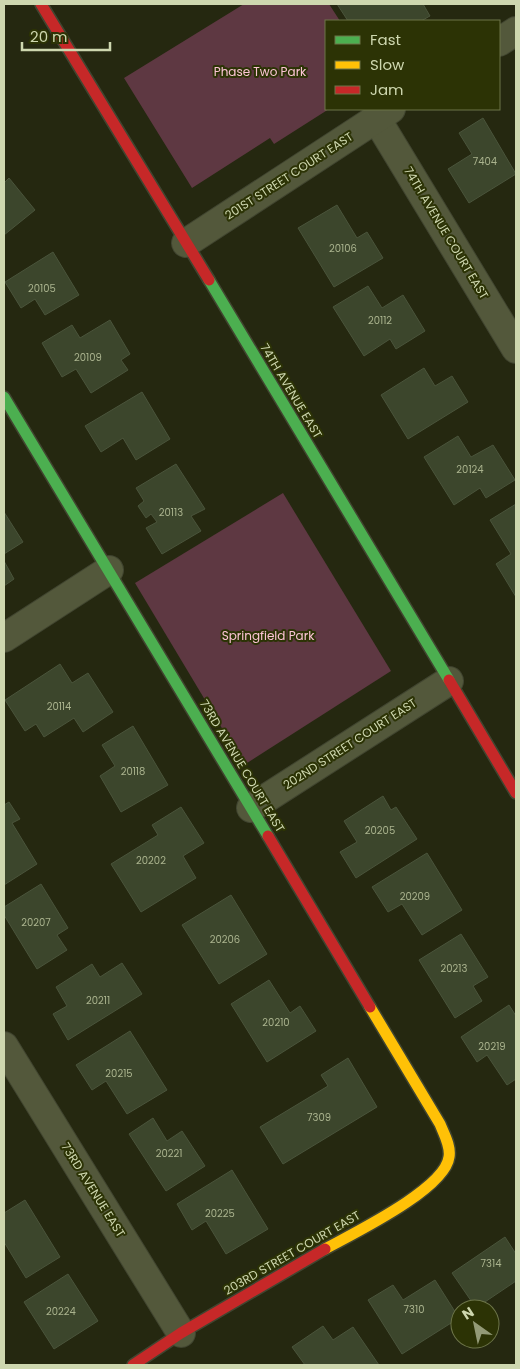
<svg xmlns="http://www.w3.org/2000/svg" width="520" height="1369" font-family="Poppins,sans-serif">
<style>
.green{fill:#5e3842}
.building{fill:#3c462c;stroke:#4a543b}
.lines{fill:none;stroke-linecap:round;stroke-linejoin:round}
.street-casing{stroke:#414530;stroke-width:30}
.fast-casing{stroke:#414530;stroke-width:14}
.slow-casing{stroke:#414530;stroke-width:14}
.jam-casing{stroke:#414530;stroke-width:14}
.street{stroke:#53583b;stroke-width:28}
.fast{stroke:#4caf50;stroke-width:11}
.slow{stroke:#ffc107;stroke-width:11}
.jam{stroke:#c62828;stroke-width:11}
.labels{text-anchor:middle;stroke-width:4;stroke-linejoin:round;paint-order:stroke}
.number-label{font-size:10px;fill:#aab38e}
.park-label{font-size:12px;fill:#fcc4d5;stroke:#2c3305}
.street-label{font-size:12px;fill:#ced7af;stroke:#2c3305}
</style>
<rect width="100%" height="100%" fill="#252810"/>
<g class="green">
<path d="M244 4H329L340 21H326V109H329L274 144 270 138 192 188 124 78Z"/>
<path d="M283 493 391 671 244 765 135 583Z"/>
</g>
<g class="building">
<path d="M337 4H423L430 16 421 21H348Z"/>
<path d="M483 118 516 174 469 203 448 169 472 154 459 133Z"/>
<path d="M9 178 35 210 4 235V183Z"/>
<path d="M337 205 357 238 367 232 383 258 334 287 298 228Z"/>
<path d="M53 252 79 295 45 315 35 299 21 308 5 282Z"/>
<path d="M368 286 382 308 403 295 425 331 396 349 390 339 364 356 333 307Z"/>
<path d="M110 320 130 354 121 360 128 370 91 393 76 369 62 377 42 343 72 325 80 338Z"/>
<path d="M424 368 435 386 452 376 468 402 408 439 381 395Z"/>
<path d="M142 392 170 439 136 460 123 438 101 452 85 426Z"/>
<path d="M458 436 471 457 493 445 515 480 486 498 480 488 454 505 424 457Z"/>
<path d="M176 464 205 509 191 516 201 531 162 554 146 528 157 522 151 514 146 518 138 506 144 501 136 488Z"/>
<path d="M516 504V597L496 564 511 554 490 520Z"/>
<path d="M4 512 23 542 4 554Z"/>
<path d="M4 561 14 579 4 586Z"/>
<path d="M60 664 72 683 88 673 113 712 83 732 74 718 44 737 36 724 25 731 5 700Z"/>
<path d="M133 726 168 785 121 812 100 776 115 766 102 745Z"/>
<path d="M383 796 391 810 396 807 417 839 356 878 340 852 357 842 344 821Z"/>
<path d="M9 802 20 819 12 823 37 864 4 885V805Z"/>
<path d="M181 807 204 843 183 856 196 878 141 912 111 864 158 835 152 825Z"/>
<path d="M427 853 462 910 422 935 402 904 388 912 372 887Z"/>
<path d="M41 884 68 928 57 935 67 950 37 969 4 915V907Z"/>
<path d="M231 895 267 954 219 984 182 925Z"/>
<path d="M461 934 488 977 473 986 482 1001 455 1018 419 960Z"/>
<path d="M122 963 142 994 68 1040 53 1014 67 1006 56 987 92 964 100 977Z"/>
<path d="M269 980 290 1013 300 1006 316 1031 267 1062 231 1004Z"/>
<path d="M509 1005 516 1016V1079L507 1085 487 1055 477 1062 461 1037Z"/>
<path d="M130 1031 167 1090 127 1114 106 1081 92 1090 76 1065Z"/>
<path d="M348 1058 377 1107 283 1164 260 1127 328 1086 321 1075Z"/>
<path d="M153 1118 167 1141 182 1131 205 1166 166 1191 129 1134Z"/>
<path d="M232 1170 268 1229 226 1254 206 1221 192 1230 177 1204Z"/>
<path d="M25 1200 60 1257 26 1278 4 1242V1213Z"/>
<path d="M505 1237 516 1254V1281L476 1308 452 1273Z"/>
<path d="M68 1274 98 1321 54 1349 24 1302Z"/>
<path d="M435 1280 459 1318 402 1354 368 1300 393 1285 403 1300Z"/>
<path d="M323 1326 333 1340 353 1327 379 1365H305L292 1347Z"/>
</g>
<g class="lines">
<g class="street-casing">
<g id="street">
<path d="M499 42 516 31"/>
<path d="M376 118 516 349"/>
<path d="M186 243 391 109"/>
<path d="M4 638 109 570"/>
<path d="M251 808 449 681"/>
<path d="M4 1046 181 1333"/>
</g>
</g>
<g class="fast-casing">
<g id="fast">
<path d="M209 280 449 680"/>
<path d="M4 397 268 836"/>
</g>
</g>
<g class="slow-casing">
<path id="slow" d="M325 1249C354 1233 445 1189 449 1157 451 1146 444 1134 440 1124L370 1007"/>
</g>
<g class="jam-casing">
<g id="jam">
<path d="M41 4 209 280"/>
<path d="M449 680 516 793"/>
<path d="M268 836 370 1007"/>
<path d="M133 1365 181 1333 325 1249"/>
</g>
</g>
<use href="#street" class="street"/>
<use href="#fast" class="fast"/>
<use href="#slow" class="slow"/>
<use href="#jam" class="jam"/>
</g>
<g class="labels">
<g class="number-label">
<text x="485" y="165">7404</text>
<text x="343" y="252">20106</text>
<text x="42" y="292">20105</text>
<text x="380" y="324">20112</text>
<text x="88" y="361">20109</text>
<text x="470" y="473">20124</text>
<text x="171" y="516">20113</text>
<text x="59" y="710">20114</text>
<text x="133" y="775">20118</text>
<text x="380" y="834">20205</text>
<text x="151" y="864">20202</text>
<text x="415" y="900">20209</text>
<text x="36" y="926">20207</text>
<text x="225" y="943">20206</text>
<text x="454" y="972">20213</text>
<text x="98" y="1004">20211</text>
<text x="276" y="1026">20210</text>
<text x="492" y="1050">20219</text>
<text x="119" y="1077">20215</text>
<text x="319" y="1121">7309</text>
<text x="169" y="1157">20221</text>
<text x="220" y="1217">20225</text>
<text x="491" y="1267">7314</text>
<text x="414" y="1313">7310</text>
<text x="61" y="1315">20224</text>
</g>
<g class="park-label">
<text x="260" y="76">Phase Two Park</text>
<text x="268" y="640">Springfield Park</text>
</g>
<g class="street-label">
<text transform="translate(289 176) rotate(-33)" y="4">201ST STREET COURT EAST</text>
<text transform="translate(446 233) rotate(59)" y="4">74TH AVENUE COURT EAST</text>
<text transform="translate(291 391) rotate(59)" y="4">74TH AVENUE EAST</text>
<text transform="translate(350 744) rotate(-33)" y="4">202ND STREET COURT EAST</text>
<text transform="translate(242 766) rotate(59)" y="4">73RD AVENUE COURT EAST</text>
<text transform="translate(93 1190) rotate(58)" y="4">73RD AVENUE EAST</text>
<text transform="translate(292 1253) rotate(-30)" y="4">203RD STREET COURT EAST</text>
</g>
</g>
<rect width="520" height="1369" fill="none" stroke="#ced7af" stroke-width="10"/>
<rect x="325" y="20" width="175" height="90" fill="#2c3305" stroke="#6d7549"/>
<rect x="335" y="36" width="25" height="8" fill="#4caf50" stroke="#6d7549"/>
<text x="370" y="45" font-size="15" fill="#ced7af">Fast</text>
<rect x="335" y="61" width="25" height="8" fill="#ffc107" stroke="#6d7549"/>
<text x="370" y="70" font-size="15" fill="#ced7af">Slow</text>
<rect x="335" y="86" width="25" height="8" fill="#c62828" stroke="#6d7549"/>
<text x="370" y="95" font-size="15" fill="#ced7af">Jam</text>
<g transform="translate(475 1324) rotate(327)"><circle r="24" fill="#2c3305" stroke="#6d7549"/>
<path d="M0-4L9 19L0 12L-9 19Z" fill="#939a77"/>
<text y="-8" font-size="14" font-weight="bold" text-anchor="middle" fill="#ced7af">N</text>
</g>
<path d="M22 42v8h88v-8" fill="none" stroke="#ced7af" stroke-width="2.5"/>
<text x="30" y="42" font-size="15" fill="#ced7af" stroke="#2c3305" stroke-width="4" paint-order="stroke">20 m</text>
</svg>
